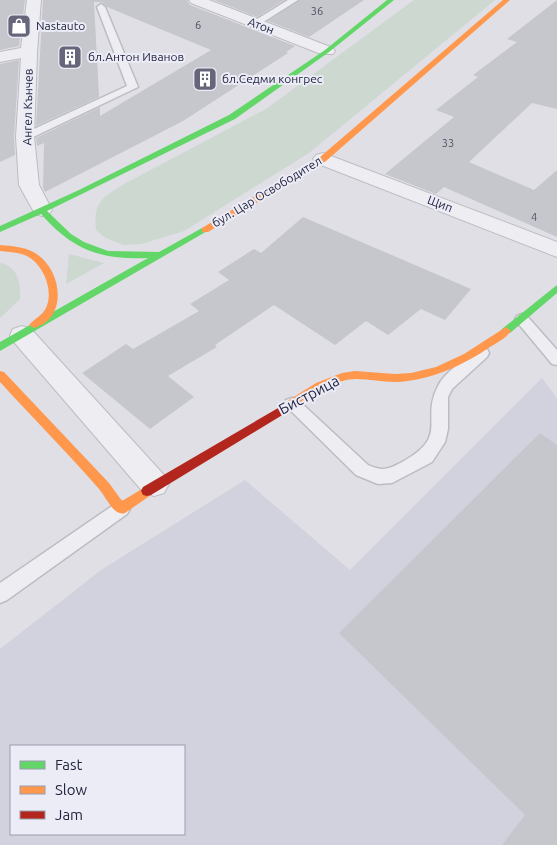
<svg xmlns="http://www.w3.org/2000/svg" width="557" height="845" font-family="Ubuntu,sans-serif">
<style>
.built{fill:#d2d2de;fill-rule:evenodd}
.green{fill:#ccd8d0}
.building{fill:#c6c6cd}
.lines{fill:none;stroke-linecap:round;stroke-linejoin:round}
.lane-casing{stroke:#bcbcc3;stroke-width:3}
.street-casing{stroke:#bcbcc3;stroke-width:2}
.lane{fill:#eeeef2;fill-rule:evenodd}
.street{fill:#eeeef2;fill-rule:evenodd}
.fast{fill:#63d668;fill-rule:evenodd}
.slow{fill:#ff974d;fill-rule:evenodd}
.jam{fill:#b3261e;fill-rule:evenodd}
.labels{text-anchor:middle;stroke-width:4;stroke-linejoin:round;paint-order:stroke}
.far-number-label{font-size:11px;fill:#4e4f65}
.far-poi-label{font-size:12px;fill:#242540;stroke:#ebecf6;text-anchor:start}
.far-street-label{font-size:12px;fill:#242540;stroke:#ebecf6}
.street-label{font-size:15px;fill:#242540;stroke:#ebecf6}
</style>
<rect width="100%" height="100%" fill="#dfdfe5"/>
<path class="built" d="M542 378 557 398V845H0V649L101 570 245 480 350 570ZM11 746H184V834H11Z"/>
<g class="green">
<path d="M414 0H495L309 153 184 231 141 244 123 245 104 237 96 230C93 202 102 198 124 184L266 109Z"/>
<path d="M69 254 104 263 66 284Z"/>
<path d="M0 263C18 266 21 284 20 299L0 318Z"/>
</g>
<g class="building">
<path d="M0 0H25L19 46 0 50Z"/>
<path d="M43 0H187L190 5 295 46 286 52 288 53 183 121 45 192 43 188 44 143 37 146 36 138 100 107V116L211 50 107 7 102 2H94L99 97 36 126Z"/>
<path d="M214 0H284L257 17Z"/>
<path d="M300 0H364L309 37 268 21Z"/>
<path d="M557 0V109L532 103 469 162 534 190 557 170V237L444 187 436 194 385 174 454 117 436 110 478 77 473 75 517 42 507 39Z"/>
<path d="M19 60 14 137 15 155 0 162V64Z"/>
<path d="M303 217 471 289 445 320 421 309 388 335 366 321 335 345 274 305 215 345 217 347 168 376 194 397 150 429 82 373 126 344 133 349 199 311 190 304 229 280 218 272 254 249 261 253Z"/>
<path d="M540 433 557 445V845H502L525 815 339 633Z"/>
</g>
<g class="lines">
<g class="lane-casing">
<g id="lane">
<path d="M288 0H298L257 26H251L249 24Z"/>
<path d="M101 4 105 7 138 87 29 139H21L19 137 21 135 127 86 97 7Z"/>
<path d="M522 314 527 316 557 350V365L552 364 517 322 515 319 517 316Z"/>
<path d="M482 348 487 349 489 353 487 357 452 389 448 397V429L445 442 432 462 392 483 378 484 356 475 284 404 286 400 292 398 298 400 368 465C384 472 389 469 404 461 450 435 420 420 438 386 445 372 464 360 477 349Z"/>
<path d="M121 501 127 504 130 509 127 514 7 600 0 603V583L115 504Z"/>
</g>
</g>
<g class="street-casing">
<g id="street">
<path d="M27 0H41L37 52 34 137 39 185 52 210 49 214 42 216 35 214 19 185 16 137 21 58 0 62V52L21 48Z"/>
<path d="M189 0H209L333 48 335 51 333 54H321L191 3Z"/>
<path d="M323 153 557 242V257L316 163 313 159 316 155Z"/>
<path d="M22 326 31 329 164 475 169 484 164 493 154 496 144 493 13 341 10 335 13 329Z"/>
</g>
</g>
<use href="#lane" class="lane"/>
<use href="#street" class="street"/>
<g class="fast">
<path d="M387 0H394L329 52 235 119 47 211 71 234 84 242 108 251 159 252 202 228 205 227 209 230 0 351V342L148 258C100 260 73 250 41 214L0 232V226L79 190 229 115 325 50Z"/>
<path d="M557 285V293L510 333H502L501 331 502 329Z"/>
</g>
<g class="slow">
<path d="M503 0H510L326 161 208 232H202V228L320 157Z"/>
<path d="M0 245C12 246 28 247 38 255 62 272 68 318 34 328L29 325C34 319 42 316 46 308 54 291 44 265 27 256 19 252 9 252 0 251Z"/>
<path d="M506 327 511 331C506 338 497 343 490 347 462 366 429 381 395 382 378 382 362 377 346 380 325 385 306 399 289 411L285 412 279 408 281 405 316 383 342 373 355 371 395 374 411 373 436 367 464 354Z"/>
<path d="M0 371 4 372 109 483 122 501 147 486 151 487 153 491 151 495 125 513C114 517 106 497 99 489 67 452 33 418 0 382Z"/>
</g>
<path class="jam" d="M285 404 291 408 289 411 151 495 147 496 143 495 141 491 143 487Z"/>
</g>
<defs>
<g id="shop-square" transform="scale(1.25)"><rect x="-9" y="-9" width="18" height="18" rx="4" fill="#65667a" stroke="#ebecf6"/><path d="M-5-2.5h2.3a2.7 3.5 0 0 1 5.4 0H5L5.5 6h-11ZM-1.5-2.5h3a1.5 2.3 0 0 0-3 0Z" fill="#fff"/></g>
<g id="building-square" transform="scale(1.25)"><rect x="-9" y="-9" width="18" height="18" rx="4" fill="#65667a" stroke="#ebecf6"/><path d="M-4-6H4V6H1V3H-1V6H-4ZM-2.5-4.3h1.7v1.8h-1.7ZM.8-4.3h1.7v1.8H.8ZM-2.5-1h1.7V.8h-1.7ZM.8-1h1.7V.8H.8Z" fill="#fff"/></g>
</defs>
<g fill-rule="evenodd">
<use href="#shop-square" x="19" y="26"/>
<use href="#building-square" x="70" y="57"/>
<use href="#building-square" x="205" y="79"/>
</g>
<g class="labels">
<g class="far-number-label">
<text x="317" y="15">36</text>
<text x="198" y="29">6</text>
<text x="448" y="147">33</text>
<text x="534" y="221">4</text>
</g>
<g class="far-poi-label">
<text x="36" y="30">Nastauto</text>
<text x="88" y="61">бл.Антон Иванов</text>
<text x="222" y="83">бл.Седми конгрес</text>
</g>
<g class="far-street-label">
<text transform="translate(261 26) rotate(21)" y="4">Атон</text>
<text transform="translate(28 107) rotate(-89)" y="4">Ангел Кънчев</text>
<text transform="translate(267 192) rotate(-31)" y="4">бул. Цар Освободител</text>
<text transform="translate(440 204) rotate(21)" y="4">Щип</text>
</g>
<g class="street-label">
<text transform="translate(309 395) rotate(-28)" y="5">Бистрица</text>
</g>
</g>
<rect x="10" y="745" width="175" height="90" fill="#ebecf6" stroke="#9b9cad"/>
<rect x="20" y="761" width="25" height="8" fill="#63d668" stroke="#9b9cad"/>
<text x="55" y="770" font-size="15" fill="#242540">Fast</text>
<rect x="20" y="786" width="25" height="8" fill="#ff974d" stroke="#9b9cad"/>
<text x="55" y="795" font-size="15" fill="#242540">Slow</text>
<rect x="20" y="811" width="25" height="8" fill="#b3261e" stroke="#9b9cad"/>
<text x="55" y="820" font-size="15" fill="#242540">Jam</text>
</svg>
